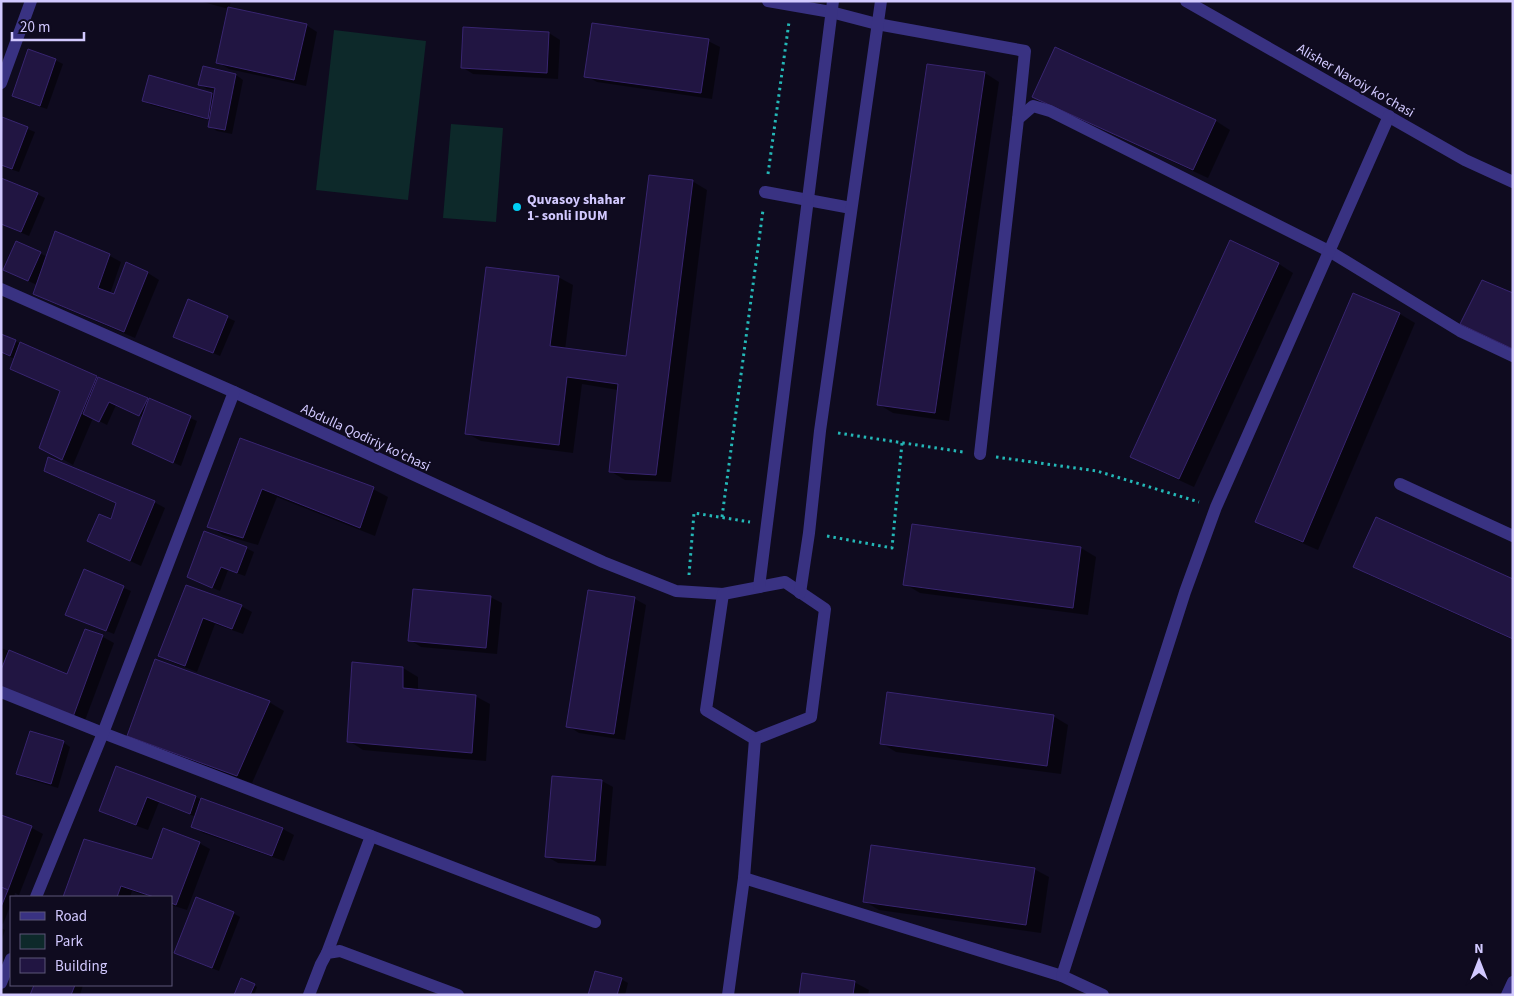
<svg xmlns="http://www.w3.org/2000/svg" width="1514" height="996" font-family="'Source Sans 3',sans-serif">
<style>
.green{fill:#0d292a}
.shadow{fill:#0007}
.building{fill:#211542;stroke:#382570}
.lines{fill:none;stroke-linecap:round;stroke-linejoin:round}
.path{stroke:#24b8b7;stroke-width:3;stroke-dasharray:2.5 4;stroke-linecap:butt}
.minor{stroke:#393282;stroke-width:12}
.poi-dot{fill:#00cff4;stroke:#0f0b1f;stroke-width:2}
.labels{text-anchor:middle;stroke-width:4;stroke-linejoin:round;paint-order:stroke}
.street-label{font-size:14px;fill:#d2c9ff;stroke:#0f0b1f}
.poi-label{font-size:14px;font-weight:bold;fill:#d2c9ff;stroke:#0f0b1f;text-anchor:start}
</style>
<rect width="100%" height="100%" fill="#0f0b1f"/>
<g class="green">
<path d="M334 30 426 41 408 200 316 190Z"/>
<path d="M451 124 503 128 496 222 443 218Z"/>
</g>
<g class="shadow">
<path d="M199 1H231L229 9 306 25 317 32 306 86 229 69 217 62 229 9Z"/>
<path d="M549 33 560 40 558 79 473 74 462 67Z"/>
<path d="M708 41 720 47 712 99 597 82 586 76Z"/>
<path d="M1056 49 1216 121 1230 130 1208 178 1049 105 1034 97Z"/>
<path d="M55 60 63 64 47 109 20 100 13 96Z"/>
<path d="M204 67 236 75 243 80 232 134 217 131 210 127 211 121 151 105 143 100 212 94 215 95V90L207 89 200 85Z"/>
<path d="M985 73 999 82 949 421 893 413 878 404Z"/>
<path d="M3 119 35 132 19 172 1 166V122Z"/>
<path d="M692 181 707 190 671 482 625 480 610 471 618 390 582 384 573 453 481 441 466 433 558 277 573 285 565 350 628 357Z"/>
<path d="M37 194 45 198 29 236 1 224Z"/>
<path d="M56 233 110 256 121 262 110 294 114 295 148 273 159 280 135 338 46 300 35 294 37 285 5 270 40 253 47 257Z"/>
<path d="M1231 242 1279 264 1293 273 1194 487 1146 465 1131 456Z"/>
<path d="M1354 295 1400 314 1415 323 1318 550 1272 530 1257 522Z"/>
<path d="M189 301 235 321 220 356 174 336Z"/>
<path d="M1 335 197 421 181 466 141 448 143 417 116 405 107 425 93 418 73 465 52 453 61 392 12 368 15 359 1 353Z"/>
<path d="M241 439 373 489 388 497 375 536 277 497 258 545 223 535 209 526Z"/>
<path d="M45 471 154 502 165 508 141 566 100 547 112 521 117 504 56 477Z"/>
<path d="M246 548 254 552 245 576 228 570 220 591 188 577Z"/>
<path d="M1081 548 1096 557 1088 615 920 593 905 584Z"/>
<path d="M1355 566 1513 580V640L1369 575Z"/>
<path d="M84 571 131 591 114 634 74 618Z"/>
<path d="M186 586 241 606 252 612 243 634 215 624 197 672 171 662 159 656Z"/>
<path d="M589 591 635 599 646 605 625 740 579 733 568 726Z"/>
<path d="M490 597 502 603 497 654 421 647 410 640Z"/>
<path d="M86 631 103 637 114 643 84 723 1 690V648L68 675Z"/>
<path d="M403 668 418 677V690L475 696 490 704 486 761 363 750 349 741Z"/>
<path d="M269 702 284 711 252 783 143 744Z"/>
<path d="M1053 716 1068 725 1061 774 896 752 881 743Z"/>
<path d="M63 742 70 747 58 788 25 778 18 773Z"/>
<path d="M117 768 196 797 202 800V799L283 829 294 835 284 861 203 833 192 826 196 817 159 802 148 830 112 817 101 811Z"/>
<path d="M602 781 613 787 606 866 558 863 546 856Z"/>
<path d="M1 816 32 828 43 834 19 895 15 893 14 897H11V904L3 924 1 923Z"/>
<path d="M85 840 153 860 199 843 210 849 187 910 171 905V897H149L132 891 130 897H65Z"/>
<path d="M1034 869 1049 877 1041 933 879 910 864 901Z"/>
<path d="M233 913 240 917 219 971 183 957 176 953Z"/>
<path d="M1 928 5 930 1 942Z"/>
<path d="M621 979 628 983 625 995H589Z"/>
<path d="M854 982 869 990 868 995H800Z"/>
<path d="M35 985H83L80 995H31Z"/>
<path d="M254 985 257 987 254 995H236Z"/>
</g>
<g class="building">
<path d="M228 7 307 24 294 80 216 63Z"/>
<path d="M592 23 709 39 701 93 584 77Z"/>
<path d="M463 27 549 32 547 73 461 68Z"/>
<path d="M1055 47 1216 120 1193 170 1032 97Z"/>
<path d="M28 49 56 59 40 106 12 96Z"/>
<path d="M927 64 985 72 935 413 877 405Z"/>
<path d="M203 66 236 74 225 130 208 127 215 88 198 85Z"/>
<path d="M149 75 212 93 208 119 142 101Z"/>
<path d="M2 117 28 127 12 169 1 165Z"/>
<path d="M649 175 693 180 656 475 609 472 618 384 567 377 559 445 465 434 486 267 559 276 550 346 626 356Z"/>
<path d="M1 178 38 193 21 232 1 224Z"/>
<path d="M55 231 110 254 98 288 114 294 126 262 148 272 124 332 33 294Z"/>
<path d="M1230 240 1279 263 1179 479 1130 457Z"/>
<path d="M16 241 41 252 28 281 3 270Z"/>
<path d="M1482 280 1513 293V349L1460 324Z"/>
<path d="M1353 293 1400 313 1303 542 1255 522Z"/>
<path d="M188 299 228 316 213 353 173 337Z"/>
<path d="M1 334 16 340 10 356 1 352Z"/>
<path d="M20 342 97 376 62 460 39 448 60 391 10 369Z"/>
<path d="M98 377 148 398 139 416 109 402 99 422 83 414Z"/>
<path d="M149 398 191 416 173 463 132 444Z"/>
<path d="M240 438 374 487 360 528 262 489 243 538 207 527Z"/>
<path d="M48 457 155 501 130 561 87 541 99 514 111 519 116 503 44 471Z"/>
<path d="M1376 517 1513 579V639L1353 567Z"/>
<path d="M912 524 1081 547 1073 608 903 585Z"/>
<path d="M204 531 247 547 237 573 221 567 212 588 187 577Z"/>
<path d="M84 569 124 586 106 631 65 615Z"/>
<path d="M186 585 242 605 232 629 203 618 185 666 158 656Z"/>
<path d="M413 589 491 596 486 648 408 641Z"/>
<path d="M588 590 635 597 614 734 566 727Z"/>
<path d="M85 629 103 635 73 717 1 689V670L9 650 67 674Z"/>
<path d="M155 659 270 701 237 776 127 736Z"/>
<path d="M352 662 403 667V688L476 695 472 753 347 742Z"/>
<path d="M887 692 1054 715 1047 766 880 744Z"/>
<path d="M30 731 64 741 51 784 16 774Z"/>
<path d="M116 766 196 796 190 814 147 797 136 825 99 811Z"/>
<path d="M552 776 602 780 595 861 545 857Z"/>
<path d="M201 798 283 828 272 856 191 827Z"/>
<path d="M1 815 32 826 8 890 1 887Z"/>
<path d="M163 828 200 842 176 905 171 903V897H154L121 886 117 897H63L84 839 152 859Z"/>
<path d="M871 845 1035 868 1026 925 863 902Z"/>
<path d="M1 887 8 890 1 907Z"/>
<path d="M196 897 234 912 212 968 174 953Z"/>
<path d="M595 971 622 978 617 995H588Z"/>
<path d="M802 973 855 981 853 995H799Z"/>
<path d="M241 978 255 984 250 995H234Z"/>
<path d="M34 985H75L71 995H30Z"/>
</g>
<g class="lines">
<g class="path">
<path d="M768 174 789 22"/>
<path d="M838 433 963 452"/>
<path d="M996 457 1097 471 1199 502"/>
<path d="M722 517 763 210"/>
<path d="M827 536 892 548 902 443"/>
<path d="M689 575 694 513 750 522"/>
</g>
<g class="minor">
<path d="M768 1 831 12 877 24 1025 51 1018 119"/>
<path d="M1186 1 1465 160 1513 182"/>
<path d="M1 83 31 1"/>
<path d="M765 192 851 208"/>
<path d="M1 289 234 392 603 562 676 591 723 594"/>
<path d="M980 454 1018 119 1033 106 1050 111 1329 251 1460 331 1513 356"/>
<path d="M1400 484 1513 536"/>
<path d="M785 582 825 609 811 717 755 739 706 710 723 594Z"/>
<path d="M759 587 833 1"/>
<path d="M800 593 809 533 820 431 881 1"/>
<path d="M1 692 103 733 595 922"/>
<path d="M744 878 1062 976 1103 995"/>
<path d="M36 897 103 733 234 392"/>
<path d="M327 953 371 836"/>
<path d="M1062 976 1185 592 1216 507 1389 116"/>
<path d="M1 983 11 959"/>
<path d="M309 995 321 964 327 953 340 951 458 995"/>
<path d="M728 995 744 878 755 739"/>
<path d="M1507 995 1513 982"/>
</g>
</g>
<circle class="poi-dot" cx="517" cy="207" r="5"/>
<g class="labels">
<g class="street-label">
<text transform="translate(1356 80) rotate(30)" y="5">Alisher Navoiy ko'chasi</text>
<text transform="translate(366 437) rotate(25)" y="5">Abdulla Qodiriy ko'chasi</text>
</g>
<g class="poi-label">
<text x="527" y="204">Quvasoy shahar<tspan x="527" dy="16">1- sonli IDUM</tspan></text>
</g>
</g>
<rect width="1514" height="996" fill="none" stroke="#d2c9ff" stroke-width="5"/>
<rect x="10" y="896" width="162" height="90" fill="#0f0b1f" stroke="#5d5779"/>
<rect x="20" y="912" width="25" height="8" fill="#393282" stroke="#5d5779"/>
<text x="55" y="921" font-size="15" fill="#d2c9ff">Road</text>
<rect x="20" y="934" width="25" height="15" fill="#0d292a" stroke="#5d5779"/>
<text x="55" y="946" font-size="15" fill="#d2c9ff">Park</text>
<rect x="20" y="958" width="25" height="15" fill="#211542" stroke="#5d5779"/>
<text x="55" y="971" font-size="15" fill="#d2c9ff">Building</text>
<g transform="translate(1479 961)" stroke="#0f0b1f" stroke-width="4" paint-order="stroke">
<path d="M0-4L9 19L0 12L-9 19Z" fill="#d2c9ff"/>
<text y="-8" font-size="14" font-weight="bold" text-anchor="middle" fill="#d2c9ff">N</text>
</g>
<path d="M12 32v8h72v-8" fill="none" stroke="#d2c9ff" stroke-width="2.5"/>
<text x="20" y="32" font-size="15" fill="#d2c9ff" stroke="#0f0b1f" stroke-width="4" paint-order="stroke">20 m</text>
</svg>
